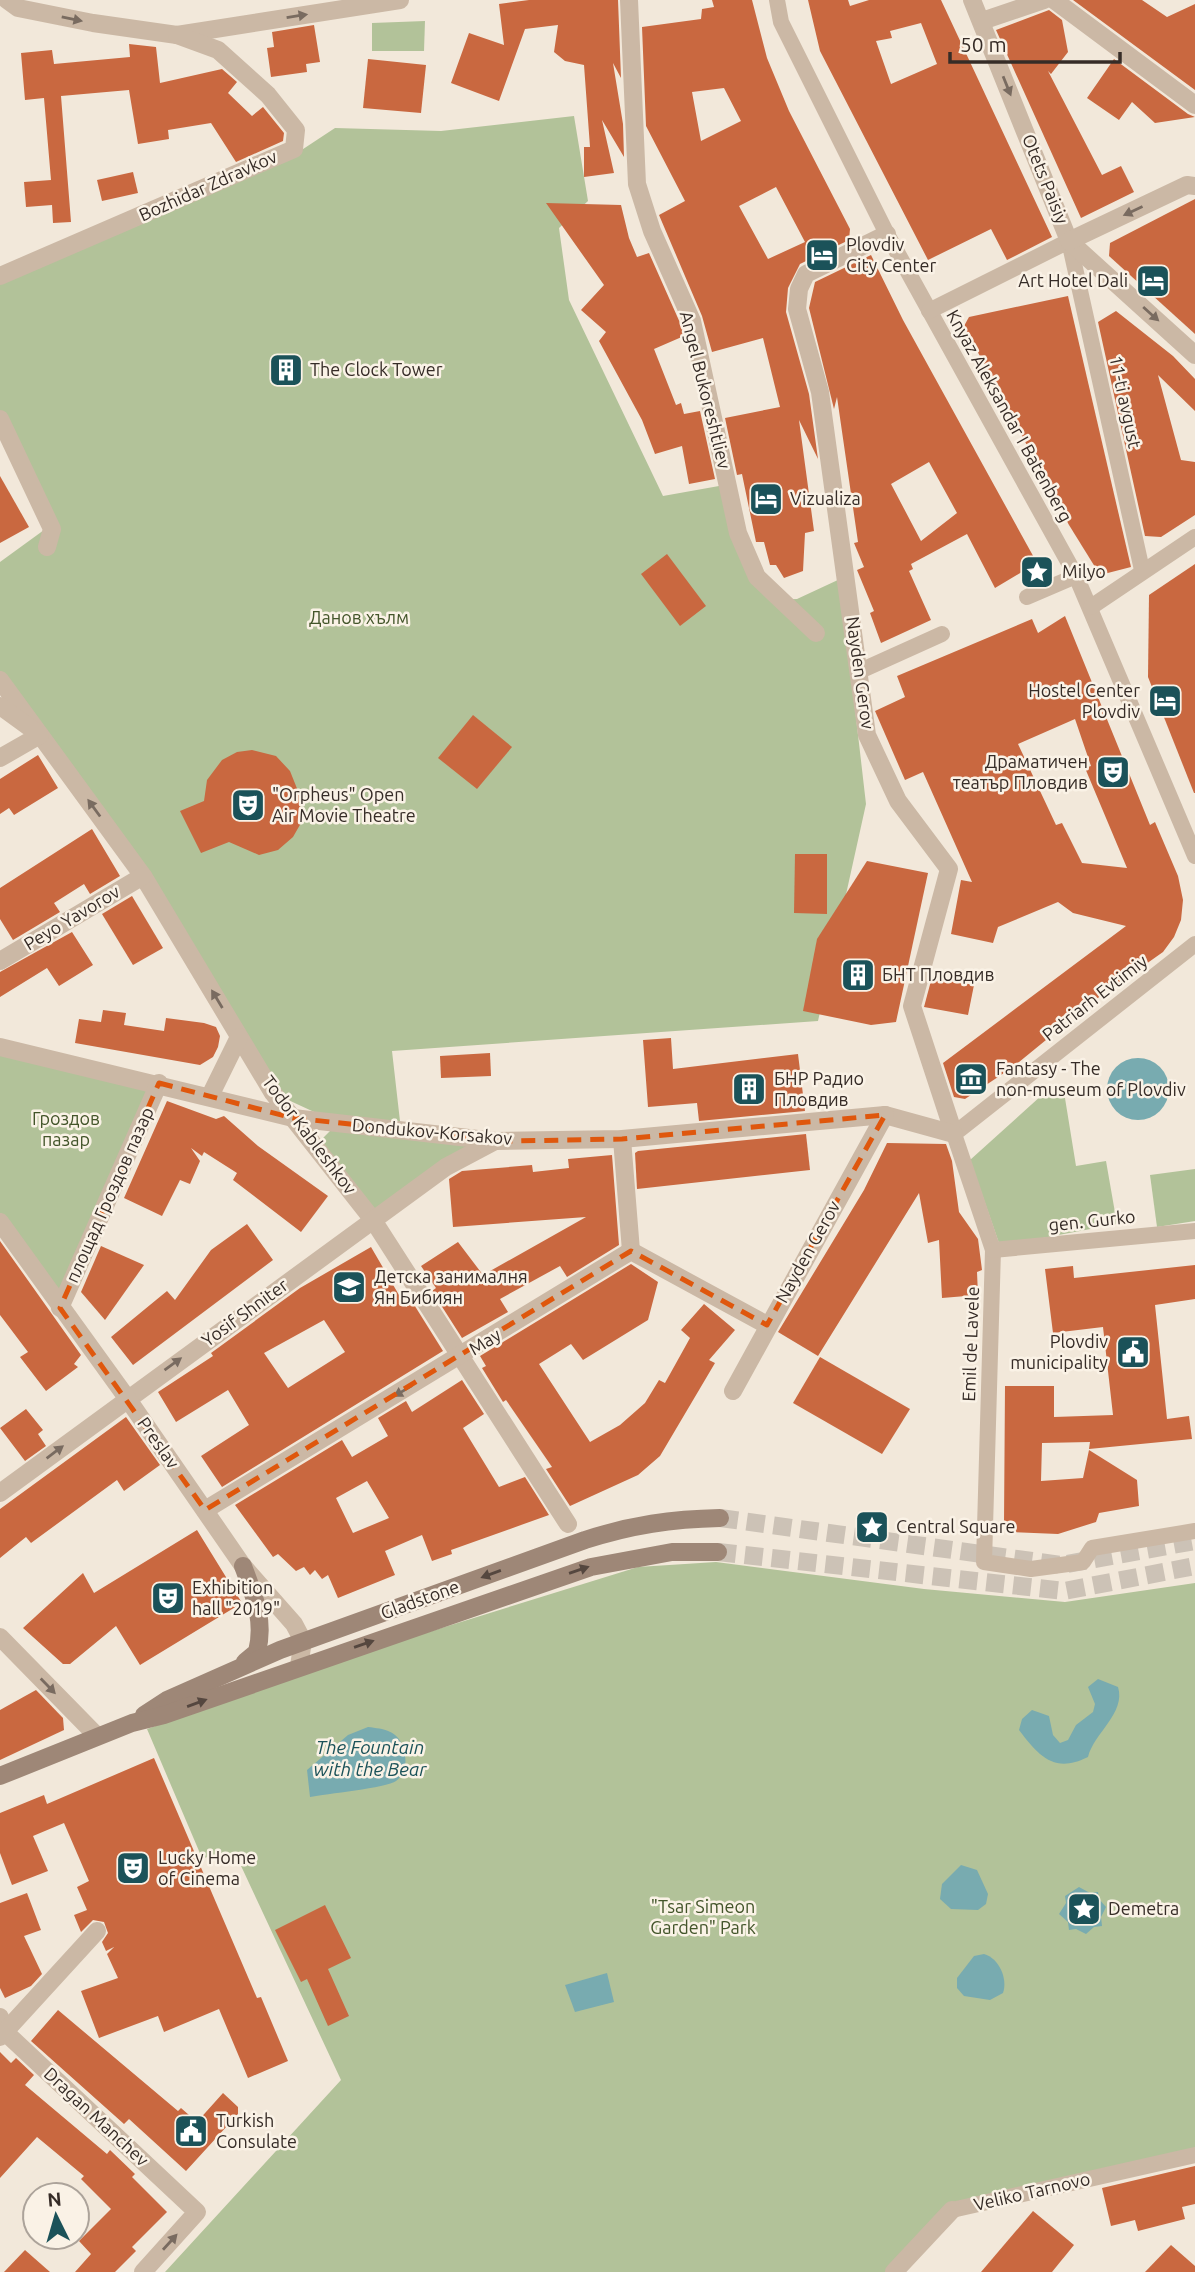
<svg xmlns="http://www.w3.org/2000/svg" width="1195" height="2272" font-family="Ubuntu,sans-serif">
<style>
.green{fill:#b2c299}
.water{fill:#78abb0}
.building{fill:#c96840;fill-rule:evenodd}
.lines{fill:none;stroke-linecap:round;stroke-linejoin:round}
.secondary-tunnel{stroke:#ccc2b6;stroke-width:18;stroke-dasharray:18 9;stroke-linecap:butt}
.pedestrian{stroke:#cbb8a5;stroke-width:16}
.minor{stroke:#cbb8a5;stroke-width:18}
.tertiary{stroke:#cbb8a5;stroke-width:18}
.secondary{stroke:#9e8777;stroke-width:18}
.oneway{fill:#796b60}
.oneway2{fill:#55473f}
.marked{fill:none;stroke:#df570d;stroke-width:5;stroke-dasharray:14 9;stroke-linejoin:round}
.labels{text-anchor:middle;stroke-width:5;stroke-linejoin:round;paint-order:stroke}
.street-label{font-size:18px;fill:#362c27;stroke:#faf2e6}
.poi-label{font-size:18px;fill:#362c27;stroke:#faf2e6;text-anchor:start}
.park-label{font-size:18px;fill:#43552a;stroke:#faf2e6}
.water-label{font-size:19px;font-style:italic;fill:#1b5259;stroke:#faf2e6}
</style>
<rect width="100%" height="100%" fill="#f2e8da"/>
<g class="green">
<path d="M425 21 424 51H372V23Z"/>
<path d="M574 116 588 201 559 228 569 300 663 496 719 486 773 600 797 599 840 579 866 804 818 1021 392 1051 401 1130 491 1142 373 1220 315 1146 338 1123 273 1093 143 876 0 680V562L44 530 0 434V279L291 157 335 128 441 131Z"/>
<path d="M0 1055 159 1083 60 1308 0 1222Z"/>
<path d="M1064 1092 1076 1166 1106 1161 1117 1224 1000 1246 970 1160 1042 1095Z"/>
<path d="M1195 1169V1221L1157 1227 1150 1175Z"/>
<path d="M716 1562 924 1589 1065 1602 1195 1583V2149L949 2204 885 2272H165L341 2080 235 1853 202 1858 147 1729 390 1644 638 1567Z"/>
</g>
<g class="water">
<circle cx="1138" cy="1089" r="31"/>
<path d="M1098 1679 1118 1687C1126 1713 1094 1733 1088 1757 1054 1774 1039 1756 1019 1730L1022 1719 1032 1710 1049 1716 1053 1735 1060 1743 1068 1740 1076 1725 1093 1712 1095 1704 1088 1687Z"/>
<path d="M368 1727C384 1729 397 1730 403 1747 407 1759 407 1773 396 1781 387 1788 325 1794 310 1797L307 1770 348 1735Z"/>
<path d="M961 1865 977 1870 988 1894 986 1904 978 1910 951 1909 940 1899 942 1884Z"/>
<path d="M1079 1887 1090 1893 1098 1892 1099 1899 1106 1907 1101 1917 1102 1926 1094 1927 1086 1934 1076 1929 1069 1930 1068 1922 1059 1914 1066 1903 1065 1896Z"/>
<path d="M984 1954C999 1958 1008 1979 1003 1993L990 2000 964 1996 957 1988V1978L974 1956Z"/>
<path d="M607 1973 614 2002 575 2012 565 1985Z"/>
</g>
<g class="building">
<path d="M529 0H618L621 78 613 63 623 124 624 157 602 120 614 173 584 177V147H590L584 65 565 61 554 52 558 25 525 29 499 101 451 83 469 33 504 45 499 4Z"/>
<path d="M712 0H752L767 58 789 111 850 229 849 240 800 264 788 288 786 312 809 394 818 459 799 420 814 531 805 533 803 571 784 578 776 565H770L764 542H756L742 474 737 475 725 418 780 407 763 338 712 352 702 316 659 215 685 201 646 126 642 27 701 19 702 9 714 7ZM724 88 741 121 701 141 692 92ZM776 187 805 242 768 259 739 206Z"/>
<path d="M808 0H848L850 6 869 0H941L1052 237 1007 260 991 229 928 260 820 51ZM921 23 937 64 891 84 876 41 892 38 890 31Z"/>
<path d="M1073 0H1142L1167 17 1195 4V90Z"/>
<path d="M1049 10 1062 20 1068 52 1051 74 1048 71 1102 175 1121 166 1134 192 1081 218 996 30Z"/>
<path d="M314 25 320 62 306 64 307 72 271 77 267 48 274 47 272 32Z"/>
<path d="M129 44 156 47 160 83 222 69 237 82 228 93 252 116 263 107 284 133 283 141 236 162 211 123 168 130 169 139 138 144 129 90 61 96 71 222 53 223 52 205 26 207 24 182 51 180 44 98 25 100 21 53 52 50 54 64 130 57Z"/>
<path d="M368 59 426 65 421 113 363 108Z"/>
<path d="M1114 59 1188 114 1195 117 1155 123 1132 102 1119 120 1087 98Z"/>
<path d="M133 172 138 193 102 201 97 180Z"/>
<path d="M1195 199V334L1109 256 1110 243Z"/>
<path d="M546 203 621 205 629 238 637 257 649 253 681 325 684 336 654 349 676 405 681 403 684 414 700 411 715 479 689 484 682 446 655 454 642 420 599 341 606 332 581 310 604 285Z"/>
<path d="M871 255 903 320 1037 563 995 588 967 534 911 564 913 569 909 571 931 620 881 643 870 613 874 611 857 570 864 567 854 543 858 542 837 397 834 409 809 308 815 282ZM929 462 957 513 921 541 891 484Z"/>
<path d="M1068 296 1131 567 1100 575 1069 525 964 326 969 317Z"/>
<path d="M1116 311 1173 356 1195 379V411L1158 375 1181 460 1195 462V515L1161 537 1145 536 1098 322Z"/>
<path d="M0 476 29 527 0 543Z"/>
<path d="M667 554 706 606 680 626 641 574Z"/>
<path d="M1195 564V793H1194L1148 677 1149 595Z"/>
<path d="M1065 616 1150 825 1155 822 1178 876 1183 900 1181 920 1174 937 1163 952 1044 1036 1046 1040 1013 1067 965 1099 954 1097 943 1063 1126 926 1073 913 1058 902 998 927 993 943 951 934 961 880 972 882 923 772 905 780 875 711 905 697 897 676 1032 619 1038 633ZM1075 719 1091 766 1085 768 1127 868 1082 863 1062 823 1056 825 1018 744Z"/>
<path d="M473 715 512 747 477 789 438 758Z"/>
<path d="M252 750 276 756 290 771 300 796 301 823 293 837 278 850 259 855 229 842 201 853 180 811 204 801 207 780 222 760 237 752Z"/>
<path d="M38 755 58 788 14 815 9 808 0 814V779Z"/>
<path d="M92 829 120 876 90 894 84 884 54 903 60 912 13 940 0 919V888Z"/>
<path d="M795 854H827V914L794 913Z"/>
<path d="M867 861 928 873 896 1022 871 1025 803 1011 817 939Z"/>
<path d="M132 896 163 948 133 965 102 914Z"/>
<path d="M72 932 93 965 59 986 47 968 0 997V972Z"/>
<path d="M932 977 974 985 968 1015 924 1007Z"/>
<path d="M103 1010 126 1013 124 1025 164 1031 166 1018 204 1023 216 1027 220 1036 218 1047 213 1057 200 1065 75 1043 79 1019 101 1022Z"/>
<path d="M671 1038 673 1069 798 1054 805 1111 699 1121 697 1103 648 1107 643 1040Z"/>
<path d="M490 1053 491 1076 441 1078 440 1056Z"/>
<path d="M167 1101 216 1119 224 1116 258 1146 328 1196 301 1232 233 1180 237 1173 204 1152 202 1156 191 1148 200 1161 190 1184 180 1180 162 1216 124 1198Z"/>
<path d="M806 1134 810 1170 637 1189 635 1153 638 1151Z"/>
<path d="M887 1143 946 1144 952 1161 959 1212 978 1239 982 1270 977 1272 978 1295 942 1298 939 1240 928 1243 919 1193 818 1356 778 1332 864 1190Z"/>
<path d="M612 1155 619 1245 567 1277 560 1266 500 1299 508 1312 462 1338 432 1291 436 1288 421 1266 458 1242 483 1275 586 1217 453 1227 449 1179 462 1171 532 1165 533 1172 569 1168 568 1159Z"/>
<path d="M247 1224 273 1260 133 1365 111 1337 167 1291 175 1300 211 1250Z"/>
<path d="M0 1241 81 1355 74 1364 78 1367 46 1391 20 1357 28 1352 0 1315Z"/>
<path d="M101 1246 144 1265 105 1320 81 1292Z"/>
<path d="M371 1247 406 1307 413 1303 443 1351 222 1487 201 1456 249 1425 228 1390 176 1422 158 1392 213 1356 211 1353 300 1288ZM324 1320 345 1352 288 1388 264 1353Z"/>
<path d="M631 1264 658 1282 648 1320 583 1360 571 1344 539 1364 590 1442 620 1425 645 1403 659 1380 665 1383 690 1338 681 1330 704 1304 735 1330 709 1360 715 1363 660 1456 638 1475 570 1506 546 1469 552 1467 506 1400 503 1402 482 1368 486 1366 480 1356Z"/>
<path d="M1195 1265V1299L1155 1305 1167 1419 1189 1416 1192 1439 1089 1449 1090 1442 1042 1443 1041 1481 1083 1478 1089 1450 1137 1480 1139 1506 1099 1513 1096 1522 1058 1534 1013 1532 1004 1522 1005 1386H1054V1417L1113 1415 1103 1327 1053 1333 1045 1269 1073 1266 1074 1278Z"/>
<path d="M820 1357 910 1409 882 1454 793 1403Z"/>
<path d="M462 1380 484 1414 463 1428 499 1487 525 1477 549 1515 451 1550 452 1554 432 1561 422 1535 385 1551 395 1575 338 1598 328 1575 322 1579 315 1570 310 1575 304 1567 296 1571 278 1554 273 1557 235 1505 342 1440 352 1457 388 1436 378 1418 406 1401 412 1412ZM367 1481 389 1518 353 1533 336 1498Z"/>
<path d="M26 1409 43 1430 38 1434 46 1446 25 1461 0 1428Z"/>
<path d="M126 1417 160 1465 124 1491 117 1480 31 1543 26 1537 0 1558V1509Z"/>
<path d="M197 1530 242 1603 140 1665 116 1626 70 1664H63L23 1628 83 1573 94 1593Z"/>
<path d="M36 1690 63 1718 64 1730 0 1760V1710Z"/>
<path d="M154 1758 257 1998 261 1997 288 2061 248 2078 219 2009 164 2032 158 2016 99 2038 81 1991 118 1978 107 1954 114 1947 106 1951 102 1942 108 1933 104 1922 93 1920 81 1932 74 1915 87 1910 77 1887 89 1881 64 1823 33 1836 48 1871 12 1885 0 1853V1813L44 1795 47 1804Z"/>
<path d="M27 1893 41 1930 24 1936 42 1974 31 1986 5 1998 0 1988V1903Z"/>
<path d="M325 1905 351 1958 328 1969 349 2016 328 2026 307 1979 301 1982 275 1930Z"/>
<path d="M58 2010 178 2111 181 2108 197 2122 223 2093 238 2107V2114L186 2171 129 2119 124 2124 31 2041Z"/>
<path d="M0 2052 11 2063 16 2058 34 2075 25 2085 107 2154 110 2150 135 2174 132 2177 167 2212 132 2247 136 2251 115 2272H75L91 2254 79 2241 111 2209 81 2179 84 2176 37 2137 0 2178Z"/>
<path d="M1195 2166V2204L1182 2207 1185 2219 1138 2231 1135 2220 1111 2226 1102 2188Z"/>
<path d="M1033 2211 1074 2245 1052 2272H981Z"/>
<path d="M1171 2245 1195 2266V2272H1145Z"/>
<path d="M25 2250 50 2272H4Z"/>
</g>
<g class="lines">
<g class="secondary-tunnel">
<path d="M720 1518 1061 1565 1195 1541"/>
<path d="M718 1552 1064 1591 1195 1566"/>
</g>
<g class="pedestrian">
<path d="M777 0 781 22 887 234 1076 576 1195 856"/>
<path d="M929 311 1069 241 1142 570"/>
<path d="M1027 597 1076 576"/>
<path d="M1091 607 1195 537"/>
<path d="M860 671 942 634"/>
<path d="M1195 944 954 1134 993 1250 984 1562 1031 1569 1083 1562 1092 1548 1195 1531"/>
<path d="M993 1250 1195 1231"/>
<path d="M952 2210 1195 2155"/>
</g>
<g class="minor">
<path d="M7 0 18 8 93 23 177 35 400 0"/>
<path d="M629 0 637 184 652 231 692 321 738 533 757 577 816 633"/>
<path d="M972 0 1069 241 1195 355"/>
<path d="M1054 0 1195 105"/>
<path d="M982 21 1044 0"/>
<path d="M887 234 806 274 799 289 797 309 820 392 867 735 898 801 949 869 912 1006 954 1134"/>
<path d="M1069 241 1187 185 1195 186"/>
<path d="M0 276 294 149 296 130 268 95 218 50 177 35"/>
<path d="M0 419 52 529 47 547"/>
<path d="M0 680 143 876 273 1093 373 1220 568 1524"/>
<path d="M0 706 40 735 0 758"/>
<path d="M0 961 143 876"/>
<path d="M0 1047 293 1118 495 1141 622 1139 885 1115 954 1134"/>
<path d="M210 1096 239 1037"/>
<path d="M622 1139 631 1251"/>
<path d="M60 1308 159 1083"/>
<path d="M733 1391 885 1115"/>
<path d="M0 1493 446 1167 495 1141"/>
<path d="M205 1510 631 1251 767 1325"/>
<path d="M0 1637 97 1736"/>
<path d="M0 2017 5 2032 197 2212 143 2272"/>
<path d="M0 2037 97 1931"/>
<path d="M894 2272 952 2210"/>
</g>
<path class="tertiary" d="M0 1222 127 1398 243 1566 294 1624 303 1641 299 1666"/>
<g class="secondary">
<path d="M243 1566C254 1596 265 1620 257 1652L245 1662"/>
<path d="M144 1715 167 1700 280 1650 585 1540C631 1525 672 1519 720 1518"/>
<path d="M0 1776 132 1723 164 1715 591 1567 672 1552H718"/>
</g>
</g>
<defs><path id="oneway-solid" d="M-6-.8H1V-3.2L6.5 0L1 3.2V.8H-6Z" transform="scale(1.75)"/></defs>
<g class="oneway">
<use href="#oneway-solid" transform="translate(297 16) rotate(-9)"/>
<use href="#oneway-solid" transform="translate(72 19) rotate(12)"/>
<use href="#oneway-solid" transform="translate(1007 86) rotate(68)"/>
<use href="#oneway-solid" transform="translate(1133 211) rotate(155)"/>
<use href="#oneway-solid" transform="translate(1151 314) rotate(42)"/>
<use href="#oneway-solid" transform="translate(94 808) rotate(-126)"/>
<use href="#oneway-solid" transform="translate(217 999) rotate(-121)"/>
<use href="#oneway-solid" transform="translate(173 1364) rotate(-36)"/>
<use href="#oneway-solid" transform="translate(403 1391) rotate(149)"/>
<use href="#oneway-solid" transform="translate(55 1452) rotate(-37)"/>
<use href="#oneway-solid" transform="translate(48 1686) rotate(46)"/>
<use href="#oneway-solid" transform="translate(170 2242) rotate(-48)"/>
</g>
<g class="oneway2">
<use href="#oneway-solid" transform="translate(579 1570) rotate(-19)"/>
<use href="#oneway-solid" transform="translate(491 1574) rotate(160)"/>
<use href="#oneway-solid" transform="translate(364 1644) rotate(-19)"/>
<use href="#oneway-solid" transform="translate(197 1703) rotate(-20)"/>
</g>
<path class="marked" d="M159 1083 293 1118 509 1141 622 1139 885 1115 767 1325 631 1251 205 1510 60 1308Z"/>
<defs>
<g id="hotel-square" transform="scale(1.75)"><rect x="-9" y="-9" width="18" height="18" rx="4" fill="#1b5259" stroke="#faf2e6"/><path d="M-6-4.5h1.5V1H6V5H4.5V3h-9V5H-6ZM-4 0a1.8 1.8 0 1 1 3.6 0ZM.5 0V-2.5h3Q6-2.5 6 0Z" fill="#fff"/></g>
<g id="building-square" transform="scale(1.75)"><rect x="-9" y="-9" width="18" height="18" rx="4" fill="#1b5259" stroke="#faf2e6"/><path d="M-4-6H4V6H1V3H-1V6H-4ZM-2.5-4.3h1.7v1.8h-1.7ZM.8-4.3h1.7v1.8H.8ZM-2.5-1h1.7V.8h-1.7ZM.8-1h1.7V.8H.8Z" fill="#fff"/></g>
<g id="sight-square" transform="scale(1.75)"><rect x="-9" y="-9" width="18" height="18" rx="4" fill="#1b5259" stroke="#faf2e6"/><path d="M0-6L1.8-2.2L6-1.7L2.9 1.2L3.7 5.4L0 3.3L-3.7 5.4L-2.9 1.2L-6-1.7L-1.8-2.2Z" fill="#fff"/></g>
<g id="theatre-square" transform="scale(1.75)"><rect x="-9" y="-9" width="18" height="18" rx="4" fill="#1b5259" stroke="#faf2e6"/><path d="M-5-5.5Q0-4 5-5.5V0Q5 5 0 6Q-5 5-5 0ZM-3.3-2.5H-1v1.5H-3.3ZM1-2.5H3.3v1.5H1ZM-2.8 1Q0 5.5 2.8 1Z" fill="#fff"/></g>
<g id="museum-square" transform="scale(1.75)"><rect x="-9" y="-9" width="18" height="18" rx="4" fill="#1b5259" stroke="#faf2e6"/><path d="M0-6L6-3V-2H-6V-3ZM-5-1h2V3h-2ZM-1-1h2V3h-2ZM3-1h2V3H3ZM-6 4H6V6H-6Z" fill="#fff"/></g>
<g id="school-square" transform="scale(1.75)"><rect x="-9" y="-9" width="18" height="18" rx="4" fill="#1b5259" stroke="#faf2e6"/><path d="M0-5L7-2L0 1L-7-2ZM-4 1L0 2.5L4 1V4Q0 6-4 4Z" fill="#fff"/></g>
<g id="civic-square" transform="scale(1.75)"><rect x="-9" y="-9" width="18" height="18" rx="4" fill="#1b5259" stroke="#faf2e6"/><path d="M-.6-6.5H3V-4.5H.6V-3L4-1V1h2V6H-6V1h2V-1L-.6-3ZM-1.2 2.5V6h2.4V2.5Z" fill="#fff"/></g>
</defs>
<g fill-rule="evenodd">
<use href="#hotel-square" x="822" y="255"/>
<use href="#hotel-square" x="1153" y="281"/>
<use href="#building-square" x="286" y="370"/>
<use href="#hotel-square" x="766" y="499"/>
<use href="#sight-square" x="1037" y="572"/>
<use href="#hotel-square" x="1165" y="701"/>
<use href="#theatre-square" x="1113" y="772"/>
<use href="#theatre-square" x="248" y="805"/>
<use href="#building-square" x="858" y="975"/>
<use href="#museum-square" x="971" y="1079"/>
<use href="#building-square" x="749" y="1089"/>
<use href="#school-square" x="349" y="1287"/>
<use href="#civic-square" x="1133" y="1352"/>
<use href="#sight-square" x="872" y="1527"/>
<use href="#theatre-square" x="168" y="1598"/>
<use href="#theatre-square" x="133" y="1868"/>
<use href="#sight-square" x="1084" y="1909"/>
<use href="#civic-square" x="191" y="2131"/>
</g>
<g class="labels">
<g class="street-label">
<text transform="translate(1045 179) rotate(68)" y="6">Otets Paisiy</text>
<text transform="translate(208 186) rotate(-24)" y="6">Bozhidar Zdravkov</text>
<text transform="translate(705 390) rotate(76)" y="6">Angel Bukoreshtliev</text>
<text transform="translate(1125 402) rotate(78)" y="6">11-ti avgust</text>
<text transform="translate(1009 416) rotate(61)" y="6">Knyaz Aleksandar I Batenberg</text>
<text transform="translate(860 673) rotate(82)" y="6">Nayden Gerov</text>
<text transform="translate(72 918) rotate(-31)" y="6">Peyo Yavorov</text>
<text transform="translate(1095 998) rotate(-38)" y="6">Patriarh Evtimiy</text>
<text transform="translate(432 1132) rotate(5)" y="6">Dondukov-Korsakov</text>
<text transform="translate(309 1135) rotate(53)" y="6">Todor Kableshkov</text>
<text transform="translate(110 1195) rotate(-66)" y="6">площад Гроздов пазар</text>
<text transform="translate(1092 1221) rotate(-6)" y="6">gen. Gurko</text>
<text transform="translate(808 1252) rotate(-61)" y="6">Nayden Gerov</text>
<text transform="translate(245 1313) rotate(-36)" y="6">Yosif Shniter</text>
<text transform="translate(485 1342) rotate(-32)" y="6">May</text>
<text transform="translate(971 1344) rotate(-88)" y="6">Emil de Lavele</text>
<text transform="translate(158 1443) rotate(55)" y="6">Preslav</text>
<text transform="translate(420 1600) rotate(-20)" y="6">Gladstone</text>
<text transform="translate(96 2117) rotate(43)" y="6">Dragan Manchev</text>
<text transform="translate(1032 2192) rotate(-13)" y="6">Veliko Tarnovo</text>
</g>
<g class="poi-label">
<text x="846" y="251">Plovdiv<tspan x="846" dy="21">City Center</tspan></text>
<text x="1128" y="287" text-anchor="end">Art Hotel Dali</text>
<text x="310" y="376">The Clock Tower</text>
<text x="790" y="505">Vizualiza</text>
<text x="1062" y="578">Milyo</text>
<text x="1140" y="697" text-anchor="end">Hostel Center<tspan x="1140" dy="21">Plovdiv</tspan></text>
<text x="1088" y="768" text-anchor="end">Драматичен<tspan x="1088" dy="21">театър Пловдив</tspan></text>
<text x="272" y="801">"Orpheus" Open<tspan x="272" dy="21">Air Movie Theatre</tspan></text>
<text x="882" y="981">БНТ Пловдив</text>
<text x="996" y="1075">Fantasy - The<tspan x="996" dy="21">non-museum of Plovdiv</tspan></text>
<text x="774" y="1085">БНР Радио<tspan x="774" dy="21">Пловдив</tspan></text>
<text x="374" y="1283">Детска занималня<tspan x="374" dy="21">Ян Бибиян</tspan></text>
<text x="1108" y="1348" text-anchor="end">Plovdiv<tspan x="1108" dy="21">municipality</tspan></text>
<text x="896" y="1533">Central Square</text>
<text x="192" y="1594">Exhibition<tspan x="192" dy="21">hall "2019"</tspan></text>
<text x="158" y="1864">Lucky Home<tspan x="158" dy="21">of Cinema</tspan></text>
<text x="1108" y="1915">Demetra</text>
<text x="216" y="2127">Turkish<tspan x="216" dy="21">Consulate</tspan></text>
</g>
<g class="park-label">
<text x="359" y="624">Данов хълм</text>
<text x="66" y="1125">Гроздов<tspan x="66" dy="21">пазар</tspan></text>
<text x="703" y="1913">"Tsar Simeon<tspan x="703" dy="21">Garden" Park</tspan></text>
</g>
<g class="water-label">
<text x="370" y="1754">The Fountain<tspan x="370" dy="22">with the Bear</tspan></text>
</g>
</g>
<g transform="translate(56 2216) rotate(355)"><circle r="33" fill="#faf2e6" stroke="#aca39a" stroke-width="2"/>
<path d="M0-5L12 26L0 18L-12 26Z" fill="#1b5259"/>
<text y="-10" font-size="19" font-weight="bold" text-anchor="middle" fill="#362c27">N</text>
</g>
<path d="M950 52v10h170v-10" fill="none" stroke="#362c27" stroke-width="3.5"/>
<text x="960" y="52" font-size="21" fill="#362c27" stroke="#faf2e6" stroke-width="5" paint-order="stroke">50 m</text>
</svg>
